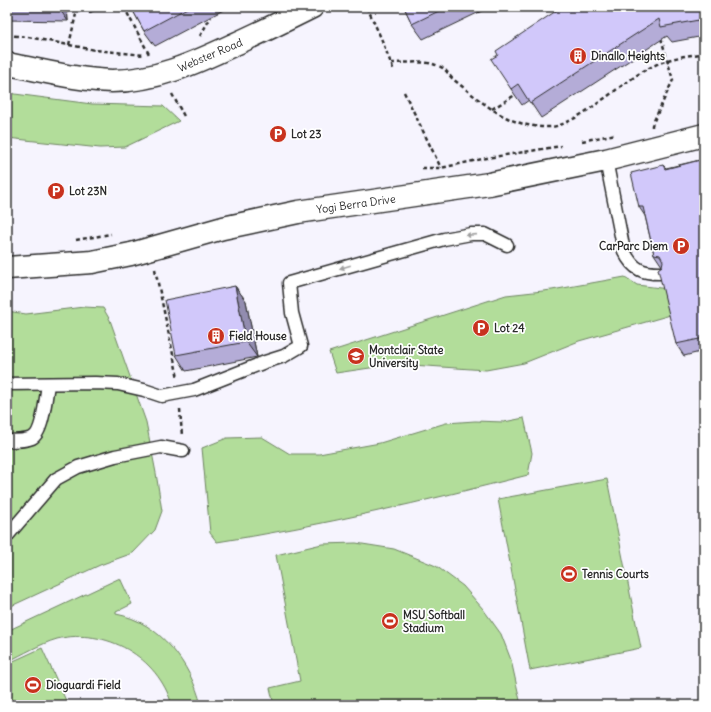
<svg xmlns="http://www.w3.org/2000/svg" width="711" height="712" font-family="Delius,sans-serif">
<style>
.green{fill:#b2dd9a;stroke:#6e8462}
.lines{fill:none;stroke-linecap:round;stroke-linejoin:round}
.lane-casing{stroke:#2b2b2b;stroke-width:15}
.street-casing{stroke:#2b2b2b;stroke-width:25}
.path{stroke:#2b2b2b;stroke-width:2.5;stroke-dasharray:4 3;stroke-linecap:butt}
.lane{stroke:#fff;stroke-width:12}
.street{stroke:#fff;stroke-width:22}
.wall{fill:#b4acd7;stroke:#2b2b2b}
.shaded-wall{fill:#928caf;stroke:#2b2b2b}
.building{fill:#d1c8fa;stroke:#2b2b2b}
.oneway{fill:#a0a0a0}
.labels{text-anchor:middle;stroke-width:3.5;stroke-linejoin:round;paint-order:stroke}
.street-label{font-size:11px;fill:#2b2b2b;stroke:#fff}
.poi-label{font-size:11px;font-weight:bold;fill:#2b2b2b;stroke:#fff;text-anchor:start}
</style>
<rect width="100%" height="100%" fill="#f6f4fe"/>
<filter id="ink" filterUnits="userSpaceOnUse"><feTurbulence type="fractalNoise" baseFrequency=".025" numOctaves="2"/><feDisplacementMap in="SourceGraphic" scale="8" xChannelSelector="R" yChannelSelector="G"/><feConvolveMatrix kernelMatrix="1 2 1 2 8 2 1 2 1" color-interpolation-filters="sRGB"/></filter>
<g filter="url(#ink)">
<g class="green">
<path d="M7 93 92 104 163 106 179 121 125 147 100 148 7 138Z"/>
<path d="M625 277 637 285 668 289 674 314 579 341 524 363 486 370 397 364 336 373 329 352 506 295 552 290Z"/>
<path d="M84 307 103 308 110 320 146 422 156 473 162 511 155 530 133 553 100 565 7 608V311L26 314Z"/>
<path d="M524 418 532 453 528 475C425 501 321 526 217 542L210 533 202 448 227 438 262 437 290 454H319L380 443 446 423 475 421 504 422Z"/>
<path d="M607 479 641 648 530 670 498 499Z"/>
<path d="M356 543 394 549 436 566 463 586 483 609 501 634 511 660 521 705H274L270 688 300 681 276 555 322 544Z"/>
<path d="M120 578 132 604 116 612V614C160 622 191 664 201 705H172C158 657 106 627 57 639 40 644 23 654 7 662V631Z"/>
<path d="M42 648 68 705H7V664Z"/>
</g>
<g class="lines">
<g class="lane-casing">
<g id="lane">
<path d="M606 160 624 251C633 270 643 274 664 273"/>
<path d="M7 384 95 383 118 384 144 390 162 396 194 390 265 362 284 356 301 346 292 313 289 283 444 239 471 234H485L507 245"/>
<path d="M7 441C15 441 25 441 32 438 43 433 46 396 48 384"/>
<path d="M7 536 56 479 78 467 115 456 161 447 183 451"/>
</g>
</g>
<g class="street-casing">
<g id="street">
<path d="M7 64C41 70 77 80 112 81 155 81 195 63 233 45 260 33 286 20 312 7"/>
<path d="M7 268 92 262 131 254 223 228 298 212 489 184 606 160 704 135"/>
</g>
</g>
<g class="path">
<path d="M124 7 150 56"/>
<path d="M367 7 381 38 394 71"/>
<path d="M7 35 28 37 95 50 144 55"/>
<path d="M200 36 211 17"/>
<path d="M69 45 76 14 82 7"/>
<path d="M391 63C401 63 424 61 433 64 436 65 442 67 444 69 448 72 450 77 454 80 485 104 508 128 550 127 576 126 623 81 649 68 666 59 684 55 704 54"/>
<path d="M404 92 441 168"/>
<path d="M172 94 185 118"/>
<path d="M492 109 515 95"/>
<path d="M652 127V125L673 80 661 38"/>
<path d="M582 141 616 134"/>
<path d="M422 168H441L487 158 561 146"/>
<path d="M76 240 111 234"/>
<path d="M155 269 178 378"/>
<path d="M180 409 182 436"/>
</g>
<use href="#lane" class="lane"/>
<use href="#street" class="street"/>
</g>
<g class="wall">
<path d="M7 7H67L68 21 7 20Z"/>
<path d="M86 7H100L90 13Z"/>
<path d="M131 7H229L155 46 144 31Z"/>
<path d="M404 7H490L423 39 412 24Z"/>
<path d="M704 7V36L672 42 667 36 541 118 529 100 522 105 511 89 498 55Z"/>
<path d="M704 159V351L684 356 676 344 662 266 654 254 645 216 639 207 663 165 666 168Z"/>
<path d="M235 286 246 301 257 357 186 371 176 355Z"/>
</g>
<g class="shaded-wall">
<path d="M58 7H67L68 21Z"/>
<path d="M235 286 246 301 257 357 246 342Z"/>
</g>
<g class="building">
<path d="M131 7H189L144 31Z"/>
<path d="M404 7H447L412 24Z"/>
<path d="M562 7H704V19L661 27 659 19 530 103 518 84 511 89 491 59 498 55 496 51Z"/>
<path d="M704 159V338L676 344 658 269 662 266 663 261 660 255 654 254 643 207H639L631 173 663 165 665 169Z"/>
<path d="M235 286 246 342 176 355 165 300Z"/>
<path d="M704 425V450L699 426Z"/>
</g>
<defs><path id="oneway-solid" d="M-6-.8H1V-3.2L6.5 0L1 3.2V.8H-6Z"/></defs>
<g class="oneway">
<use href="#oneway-solid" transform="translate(471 235) rotate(176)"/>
<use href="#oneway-solid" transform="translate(345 267) rotate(164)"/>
</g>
</g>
<defs>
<g id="building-disc" transform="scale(0.9)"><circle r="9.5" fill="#c8321e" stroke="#fff"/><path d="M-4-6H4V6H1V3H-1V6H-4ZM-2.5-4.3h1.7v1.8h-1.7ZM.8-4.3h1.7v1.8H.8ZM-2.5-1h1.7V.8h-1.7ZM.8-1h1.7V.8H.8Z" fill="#fff"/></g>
<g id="parking-disc" transform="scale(0.9)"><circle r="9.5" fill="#c8321e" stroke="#fff"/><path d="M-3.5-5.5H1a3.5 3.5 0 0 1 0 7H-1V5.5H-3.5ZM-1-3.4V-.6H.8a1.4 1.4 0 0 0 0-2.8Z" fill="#fff"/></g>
<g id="university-disc" transform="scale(0.9)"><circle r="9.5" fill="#c8321e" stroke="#fff"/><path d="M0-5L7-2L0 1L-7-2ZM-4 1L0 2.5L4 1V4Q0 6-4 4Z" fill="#fff"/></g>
<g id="stadium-disc" transform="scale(0.9)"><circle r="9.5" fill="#c8321e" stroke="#fff"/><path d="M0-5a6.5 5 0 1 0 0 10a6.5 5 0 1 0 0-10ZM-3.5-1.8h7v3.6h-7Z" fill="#fff"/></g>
</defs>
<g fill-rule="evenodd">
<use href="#building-disc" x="578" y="56"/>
<use href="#parking-disc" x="278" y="134"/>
<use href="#parking-disc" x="56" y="191"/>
<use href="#parking-disc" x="681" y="246"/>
<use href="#parking-disc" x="481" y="328"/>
<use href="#building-disc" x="216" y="336"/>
<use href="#university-disc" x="356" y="356"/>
<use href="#stadium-disc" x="569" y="574"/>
<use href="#stadium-disc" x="390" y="621"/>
<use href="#stadium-disc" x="33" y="685"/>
</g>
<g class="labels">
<g class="street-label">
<text transform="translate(210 55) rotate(-23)" y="4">Webster Road</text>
<text transform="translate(356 204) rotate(-8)" y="4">Yogi Berra Drive</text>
</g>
<g class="poi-label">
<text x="591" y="60">Dinallo Heights</text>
<text x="291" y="138">Lot 23</text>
<text x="69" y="195">Lot 23N</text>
<text x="668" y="250" text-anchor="end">CarParc Diem</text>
<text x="494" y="332">Lot 24</text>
<text x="229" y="340">Field House</text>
<text x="369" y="354">Montclair State<tspan x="369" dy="13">University</tspan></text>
<text x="582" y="578">Tennis Courts</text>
<text x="403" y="619">MSU Softball<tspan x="403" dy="13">Stadium</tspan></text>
<text x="46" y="689">Dioguardi Field</text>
</g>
</g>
<rect width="711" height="712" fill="none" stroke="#fff" stroke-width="24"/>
<rect x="12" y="12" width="687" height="688" fill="none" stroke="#2b2b2b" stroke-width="1.5" filter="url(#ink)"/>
</svg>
